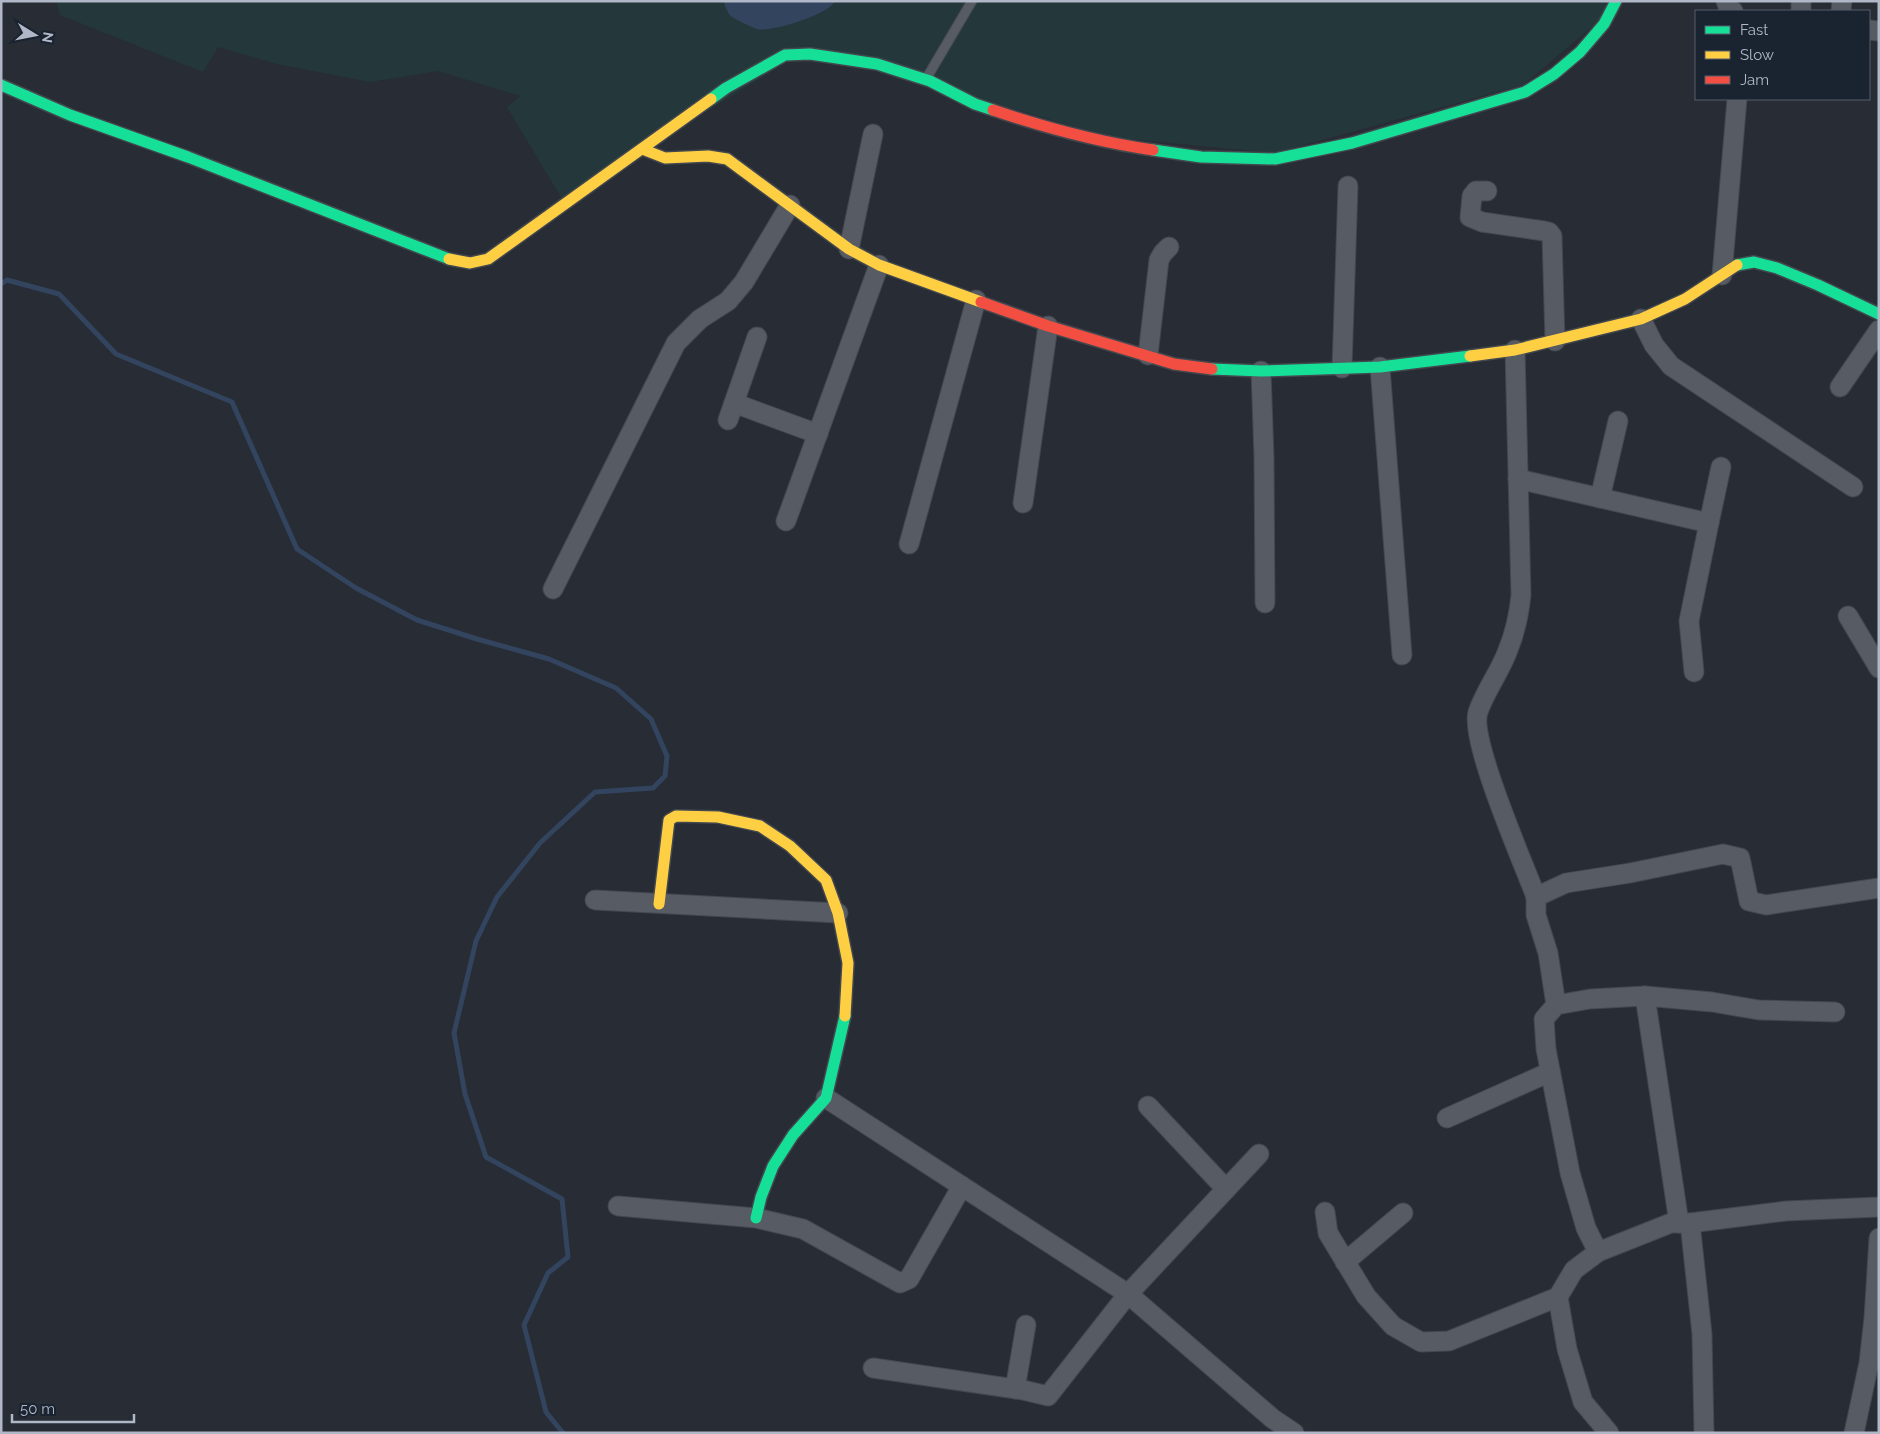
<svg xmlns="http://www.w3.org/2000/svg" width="1880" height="1434" font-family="Raleway,sans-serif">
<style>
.green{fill:#24373b}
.water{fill:#33445f}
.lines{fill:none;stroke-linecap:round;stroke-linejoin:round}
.stream{stroke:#33445f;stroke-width:5}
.lane-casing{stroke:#43474e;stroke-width:11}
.street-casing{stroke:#43474e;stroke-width:21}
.fast-casing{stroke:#43474e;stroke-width:14}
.slow-casing{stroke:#43474e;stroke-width:14}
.jam-casing{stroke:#43474e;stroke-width:14}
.lane{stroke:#575b63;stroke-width:9}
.street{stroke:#575b63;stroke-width:19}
.fast{stroke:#16e098;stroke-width:11}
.slow{stroke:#ffcf43;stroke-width:11}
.jam{stroke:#f24e42;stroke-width:11}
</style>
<rect width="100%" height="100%" fill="#272c35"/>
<path class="green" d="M56 1H1609L1599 21 1523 85 1275 153 1108 137 810 48 562 199 507 107 520 96 438 71 370 82 277 64 218 47 203 72 60 15Z"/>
<path class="water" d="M723 1H835C830 14 770 33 757 29 752 27 733 19 730 15 727 12 725 5 723 1Z"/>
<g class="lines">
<path class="stream" d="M1 284 7 280 59 294 116 354 232 402 297 549 356 588 417 620 477 639 549 659 616 688 651 719 667 756 665 776 653 788 595 792 540 843 497 897 476 941 454 1033 465 1094 486 1157 562 1199 568 1257 548 1273 524 1325 546 1412 563 1433"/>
<g class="lane-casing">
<path id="lane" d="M926 79 972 1"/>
</g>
<g class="street-casing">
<g id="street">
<path d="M1726 1 1729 9 1733 11"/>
<path d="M1801 11V1"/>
<path d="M1841 11 1842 1"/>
<path d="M1869 30 1879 31"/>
<path d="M1487 191H1476L1472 196 1470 217 1482 222 1544 231 1549 232 1552 236 1555 341"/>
<path d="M849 249 873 134"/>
<path d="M1722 275 1737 99"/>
<path d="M1641 319 1654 345 1671 366 1853 487"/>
<path d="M1515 350 1521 595C1519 614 1515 633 1508 650 1500 672 1485 691 1478 712 1469 740 1524 864 1536 897"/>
<path d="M1148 355 1159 260 1163 253 1169 247"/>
<path d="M1380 367 1402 655"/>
<path d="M1342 368 1348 186"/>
<path d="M1261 371 1264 457 1265 603"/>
<path d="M1840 387 1879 330"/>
<path d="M734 403 818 434"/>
<path d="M728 420 757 337"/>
<path d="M1518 479 1709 523 1689 621 1694 672"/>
<path d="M1600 498 1618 421"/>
<path d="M1023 503 1048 326"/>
<path d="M786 521 879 265"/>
<path d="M1709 523 1721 467"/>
<path d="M909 544 976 300"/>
<path d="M553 589 676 343 700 319 728 301 744 282 790 205"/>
<path d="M1848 616 1879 668"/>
<path d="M595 900 838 913"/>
<path d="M1645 996 1679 1223"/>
<path d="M1556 1005 1548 953 1536 915V897L1566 883 1630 873 1723 854 1740 858 1749 901 1766 905 1879 888"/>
<path d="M826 1098 1128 1294 1273 1419 1294 1433"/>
<path d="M1148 1106 1226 1189"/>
<path d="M1447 1118 1550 1072"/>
<path d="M618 1206 756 1218 803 1229 900 1283 909 1279 962 1186"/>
<path d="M1325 1212 1328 1233 1366 1296 1393 1326 1421 1342 1449 1341 1558 1297"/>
<path d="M1690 1223 1702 1334 1704 1433"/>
<path d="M1598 1252 1586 1228 1570 1173 1546 1049 1544 1019 1556 1005 1590 999 1645 996 1712 1002 1759 1010 1835 1012"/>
<path d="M1345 1262 1403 1213"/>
<path d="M873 1368 1023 1390 1048 1396 1128 1294 1259 1154"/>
<path d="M1015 1389 1026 1325"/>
<path d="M1609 1433 1583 1402 1567 1349 1558 1297 1574 1270 1598 1252 1671 1223H1690L1786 1211 1879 1207"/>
<path d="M1854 1433 1869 1363 1874 1318 1879 1238"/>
</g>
</g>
<g class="fast-casing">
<g id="fast">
<path d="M1 85 70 115 188 157 449 259"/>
<path d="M711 99 726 88 785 55 810 54 877 64 930 81 975 104 993 110"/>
<path d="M1153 150 1201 157 1275 159 1352 143 1525 92 1554 74 1580 52 1604 24 1616 1"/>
<path d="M1737 265 1754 262 1777 268 1818 285 1879 314"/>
<path d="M1212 369 1261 371 1380 367 1470 356"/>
<path d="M756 1218 761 1197 773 1166 793 1135 826 1098 845 1016"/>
</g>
</g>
<g class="slow-casing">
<g id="slow">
<path d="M642 149 665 158 708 156 727 159 849 249 879 265 981 302"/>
<path d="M449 259 470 263 488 259 711 99"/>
<path d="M1470 356 1515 350 1641 319 1685 299 1737 265"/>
<path d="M659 904 669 820 676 816 718 817 760 826 790 846 826 880 838 913 848 963 845 1016"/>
</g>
</g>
<g class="jam-casing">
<g id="jam">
<path d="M993 110C1046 128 1098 142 1153 150"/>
<path d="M981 302 1048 326 1174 364 1212 369"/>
</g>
</g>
<use href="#lane" class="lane"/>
<use href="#street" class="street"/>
<use href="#fast" class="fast"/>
<use href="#slow" class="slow"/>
<use href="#jam" class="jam"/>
</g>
<rect width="1880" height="1434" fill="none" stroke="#b0b8c7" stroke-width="5"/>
<rect x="1695" y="10" width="175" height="90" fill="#1a2330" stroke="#565f6c"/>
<rect x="1705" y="26" width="25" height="8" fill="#16e098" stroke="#565f6c"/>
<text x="1740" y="35" font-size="15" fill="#b0b8c7">Fast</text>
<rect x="1705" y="51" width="25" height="8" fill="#ffcf43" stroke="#565f6c"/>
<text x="1740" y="60" font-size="15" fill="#b0b8c7">Slow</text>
<rect x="1705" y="76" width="25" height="8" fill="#f24e42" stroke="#565f6c"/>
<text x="1740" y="85" font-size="15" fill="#b0b8c7">Jam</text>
<g transform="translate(35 35) rotate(100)" stroke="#1a2330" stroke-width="4" paint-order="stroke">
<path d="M0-4L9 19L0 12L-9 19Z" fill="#b0b8c7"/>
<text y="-8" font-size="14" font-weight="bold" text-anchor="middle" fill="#b0b8c7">N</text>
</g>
<path d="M12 1414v8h122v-8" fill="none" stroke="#b0b8c7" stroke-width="2.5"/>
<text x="20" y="1414" font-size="15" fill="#b0b8c7" stroke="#1a2330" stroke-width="4" paint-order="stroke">50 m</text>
</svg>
